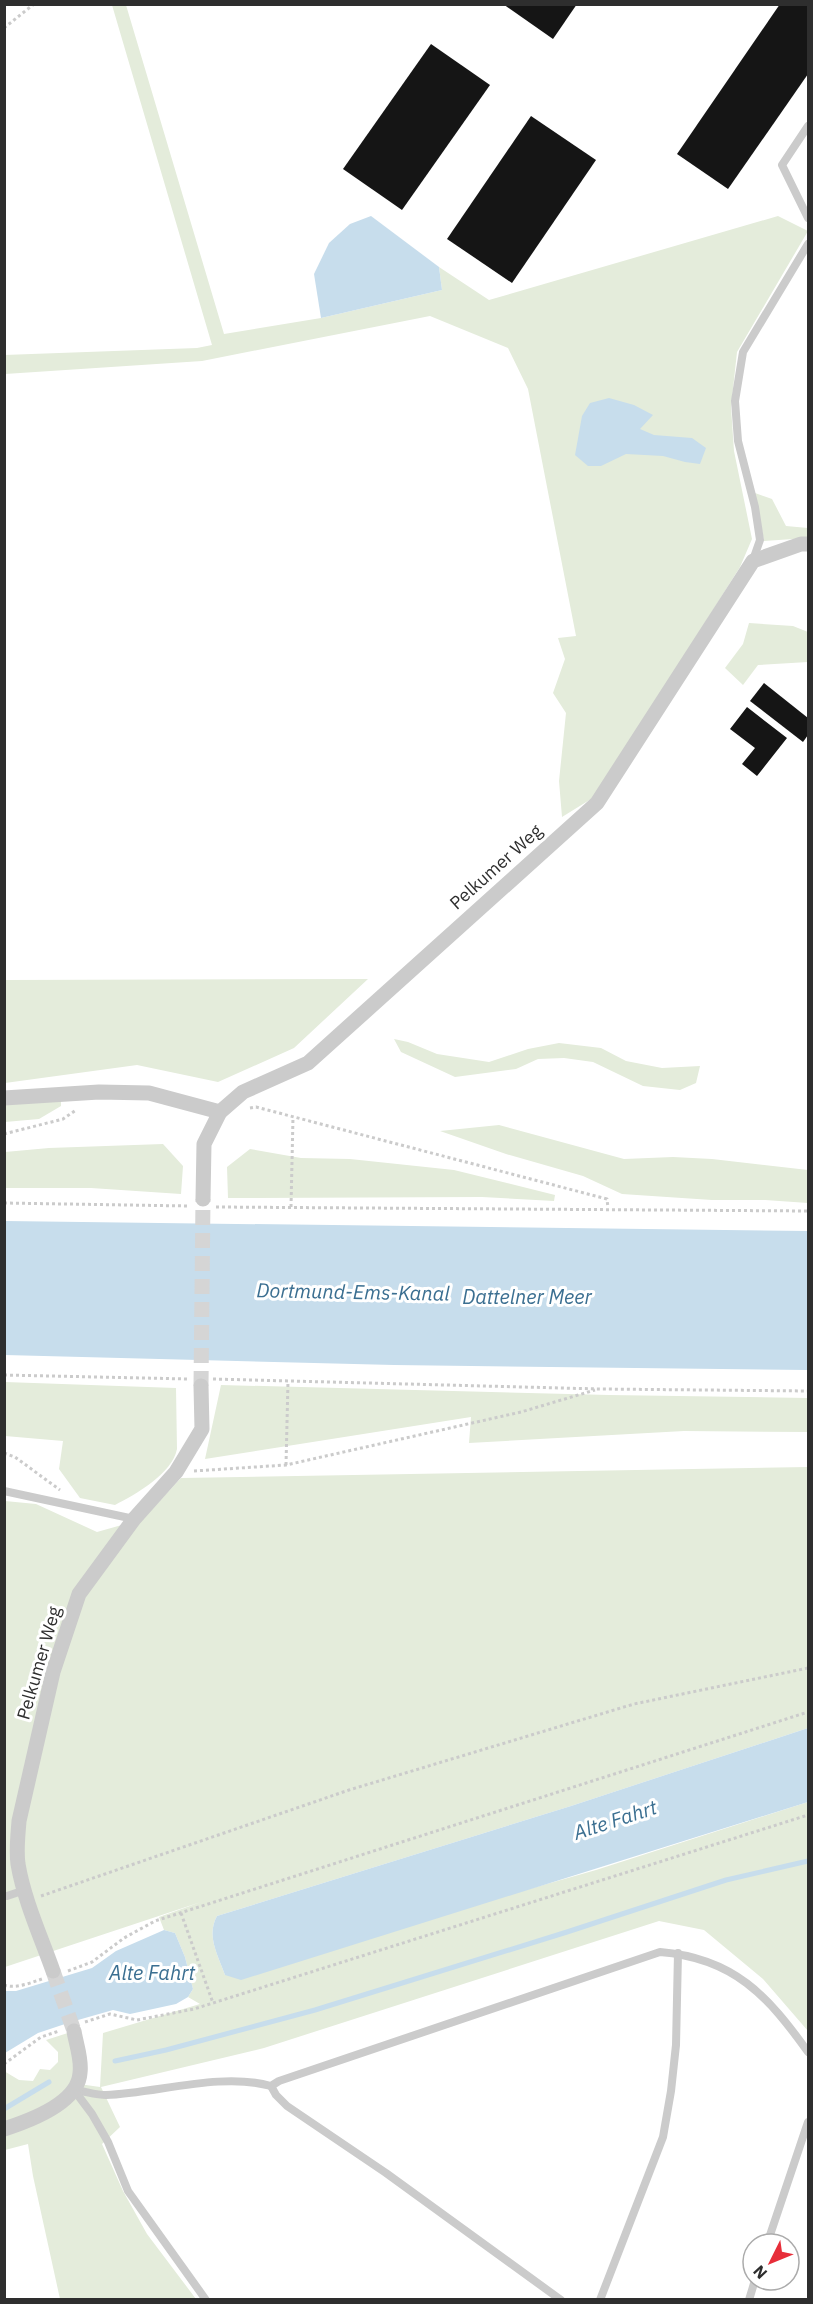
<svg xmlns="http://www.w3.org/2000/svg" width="813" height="2304" font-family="'IBM Plex Sans',sans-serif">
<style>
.green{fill:#e4ecdb}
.water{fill:#c7ddec}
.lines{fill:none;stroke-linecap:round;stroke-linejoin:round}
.stream{stroke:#c7ddec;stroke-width:5}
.building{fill:#151515}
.minor-tunnel{stroke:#d5d5d5;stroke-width:15;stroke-dasharray:15 8;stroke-linecap:butt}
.path{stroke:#cbcbcb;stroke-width:3;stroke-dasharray:3 3;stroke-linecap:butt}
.service{stroke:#cbcbcb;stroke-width:8}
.minor{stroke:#cbcbcb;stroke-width:15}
.labels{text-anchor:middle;stroke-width:6;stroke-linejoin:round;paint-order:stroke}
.street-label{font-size:18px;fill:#2e2e2e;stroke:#fff}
.water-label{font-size:20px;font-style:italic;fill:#3b6f91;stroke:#fff}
</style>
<rect width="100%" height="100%" fill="#fff"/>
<g class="green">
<path d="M112 5H126L224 334 321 318 442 290 439 267 489 300 778 216 808 231 737 352 731 407 734 451 752 539 740 567 596 796 562 817 559 781 566 713 553 693 565 659 558 638 576 636 528 389 508 348 430 316 202 361 5 374 4 355 197 348 212 345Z"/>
<path d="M755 493 772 499 786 526 808 528V538L764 541Z"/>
<path d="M749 623 793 626 808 632V662L758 665 743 685 725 668 743 644Z"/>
<path d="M368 979 294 1048 218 1082 137 1065 5 1083V980Z"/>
<path d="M394 1039 408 1042 437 1054 489 1062 528 1049 559 1043 601 1048 626 1061 662 1068 700 1066 696 1083 680 1090 643 1086 593 1062 564 1058 538 1059 516 1069 455 1077 401 1052Z"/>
<path d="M61 1100V1106L39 1119 5 1122V1103Z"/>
<path d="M499 1125 624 1159 673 1157 712 1159 808 1170V1203L765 1200H712L622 1194 583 1176 506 1154 440 1131Z"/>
<path d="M163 1144 183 1166 181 1194 91 1188H5V1152L49 1148Z"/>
<path d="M250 1149 301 1158 350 1159 454 1170 555 1195 554 1201 482 1197 228 1198 227 1167Z"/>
<path d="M5 1382 176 1388 177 1449C172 1474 136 1494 115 1505L80 1498 59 1469 63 1441 5 1436Z"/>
<path d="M221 1385 609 1395 808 1398V1432L684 1431 469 1443 471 1417 205 1459Z"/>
<path d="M808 1467V1728L571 1806 217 1916C206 1936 218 1955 225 1975L596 1870 808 1802V2031L763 1979 704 1930 659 1921 264 2048 101 2087 120 2127 102 2144 123 2191 147 2234 196 2299H60L33 2176 28 2144 5 2150V2131L79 2084 100 2087 103 2033 200 2004 188 1997 193 1989 185 1957 175 1933 164 1930 159 1917 201 1902 5 1967V1501L36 1504 97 1532 143 1519 181 1478Z"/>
<path d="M74 2031 73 2089 5 2129 4 2071 19 2080 33 2081 40 2069 50 2070 58 2062V2052L46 2040Z"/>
</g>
<g class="water">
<path d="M371 216 439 267 442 290 321 318 314 274 329 243 350 224Z"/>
<path d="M609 398 634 405 653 415 640 429 654 435 692 438 706 448 700 464 685 462 663 456 626 454 601 466H588L575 455 582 416 590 403Z"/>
<path d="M5 1221 808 1231V1370L394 1365 5 1355Z"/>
<path d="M808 1728V1802L241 1980 225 1975C218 1955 206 1936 217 1916L571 1806Z"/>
<path d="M164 1930 175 1933 185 1957 193 1989 188 1997 176 2004 130 2014 113 2010 71 2022 38 2033 5 2053V1991H16L92 1968 116 1951Z"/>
</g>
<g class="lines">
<g class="stream">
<path d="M115 2061 166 2050 315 2010 567 1932 726 1880 808 1861"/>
<path d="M4 2109 49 2082"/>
</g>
</g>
<g class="building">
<path d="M503 4H577L553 39Z"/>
<path d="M780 4H808V74L728 189 677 154Z"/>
<path d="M431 44 490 85 402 210 343 169Z"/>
<path d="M531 116 596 160 512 283 447 239Z"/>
<path d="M764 683 808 718V735L803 742 750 701Z"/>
<path d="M747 707 787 738 757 776 742 764 755 748 730 729Z"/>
</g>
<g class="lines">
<g class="minor-tunnel">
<path d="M201 1386 203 1199"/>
<path d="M53 1971 74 2031"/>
</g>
<g class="path">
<path d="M4 28 34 4"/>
<path d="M250 1108 256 1107 607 1199 608 1208"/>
<path d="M4 1134 63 1119 76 1110"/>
<path d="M4 1203 189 1206"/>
<path d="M216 1207 808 1211"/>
<path d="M291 1207 293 1117"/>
<path d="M4 1375 189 1379"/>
<path d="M213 1379 600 1389 808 1391"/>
<path d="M4 1453 15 1457 60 1490"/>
<path d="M286 1465 288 1381"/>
<path d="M194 1471 286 1465 521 1412 595 1390"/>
<path d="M41 1896 349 1790 634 1704 808 1668"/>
<path d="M181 1913 213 2003"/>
<path d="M68 1971 92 1962 124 1938 155 1921 808 1712"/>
<path d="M4 1985C16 1989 30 1983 42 1979"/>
<path d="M85 2022 110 2014 137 2020 194 2009 808 1815"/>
<path d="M4 2064 41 2037 59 2031"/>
</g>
<g class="service">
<path d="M808 126 782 165 808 218"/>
<path d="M753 560 760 540 755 507 738 441 735 401 743 352 808 244"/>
<path d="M4 1491 134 1519"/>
<path d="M7 1896 25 1890"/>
<path d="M271 2086 276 2095 287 2106 386 2173 561 2300"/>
<path d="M74 2090C84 2091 96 2095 106 2095 157 2093 221 2072 271 2086L279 2081 660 1952C734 1958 768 1996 808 2052"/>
<path d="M74 2090 92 2114 108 2142 128 2191 206 2300"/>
<path d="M767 2244 808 2122"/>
<path d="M600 2300 663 2137 671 2091 676 2045 678 1953"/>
<path d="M749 2300 755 2280"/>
</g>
<g class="minor">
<path d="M4 1098 99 1092 149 1093 220 1112"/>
<path d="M203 1199 204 1144 220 1112 243 1092 308 1063 597 803 753 561 801 544H808"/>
<path d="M53 1971C41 1937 24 1900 18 1864 16 1850 18 1835 19 1821L53 1672 79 1594 134 1519 176 1472 202 1429 201 1386"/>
<path d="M4 2129C29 2121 78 2103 80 2073 82 2059 76 2044 74 2031"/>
</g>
</g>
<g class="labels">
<g class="street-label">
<text transform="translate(496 867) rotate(-42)" y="6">Pelkumer Weg</text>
<text transform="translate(39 1663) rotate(-74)" y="6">Pelkumer Weg</text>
</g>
<g class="water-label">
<text transform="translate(353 1292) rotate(1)" y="7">Dortmund-Ems-Kanal</text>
<text x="527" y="1304">Dattelner Meer</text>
<text transform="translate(615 1820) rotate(-18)" y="7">Alte Fahrt</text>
<text x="152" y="1980">Alte Fahrt</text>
</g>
</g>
<rect width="813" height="2304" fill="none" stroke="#2e2e2e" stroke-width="12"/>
<g transform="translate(771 2262) rotate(227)"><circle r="28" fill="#ffffff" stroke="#ababab" stroke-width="1.5"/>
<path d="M0-4.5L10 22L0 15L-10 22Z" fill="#e72e3a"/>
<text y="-9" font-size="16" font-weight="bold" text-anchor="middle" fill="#2e2e2e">N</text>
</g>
</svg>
